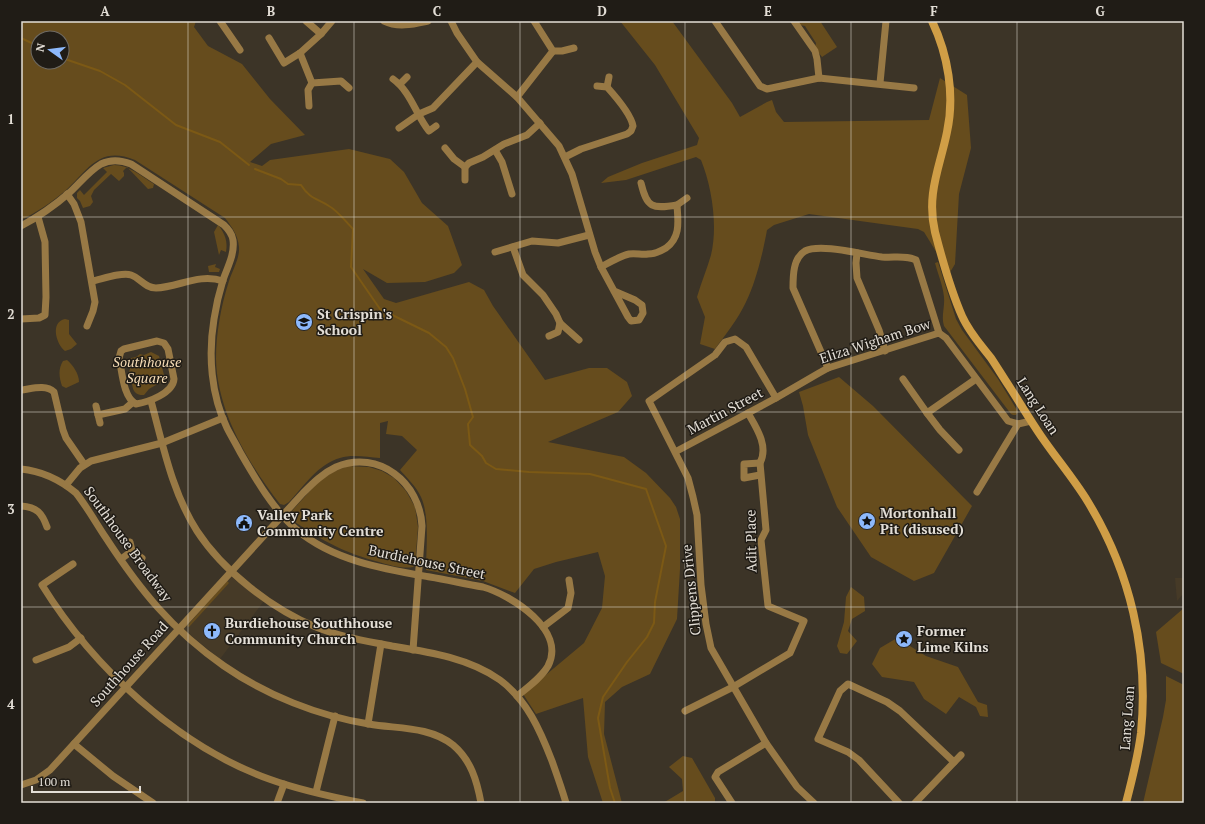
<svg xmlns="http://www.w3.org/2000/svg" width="1205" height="824" font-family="'PT Serif',serif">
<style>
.built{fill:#463a27}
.green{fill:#664c1d;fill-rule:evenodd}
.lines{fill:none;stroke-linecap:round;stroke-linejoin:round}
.stream{stroke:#7c5915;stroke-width:2}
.street{stroke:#987945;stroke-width:7}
.secondary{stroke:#d09e46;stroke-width:8}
.grid{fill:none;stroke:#e3ded6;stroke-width:1;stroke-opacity:0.55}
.labels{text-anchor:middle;stroke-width:3;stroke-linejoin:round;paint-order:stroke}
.poi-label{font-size:14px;font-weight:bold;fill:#e3ded6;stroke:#201c16;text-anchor:start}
.street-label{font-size:14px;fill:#e3ded6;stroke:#201c16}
.park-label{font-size:14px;font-style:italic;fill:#f8deb7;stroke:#201c16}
.neatline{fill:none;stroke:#e3ded6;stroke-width:1.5}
.grid-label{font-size:13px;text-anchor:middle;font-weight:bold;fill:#e3ded6}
</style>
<rect width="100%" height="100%" fill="#3c3427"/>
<g class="built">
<path d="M230 576 264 601 220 659 183 629Z"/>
<path d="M1175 578H1184V593L1177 601Z"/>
</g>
<g class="green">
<path d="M21 21H196L194 27 208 46 242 64 270 99 305 135 271 144 250 162 262 166 270 160 349 149 390 159 404 172 422 203 448 226 462 265 454 273 425 282 387 283 363 269 384 299 396 303 469 282 484 290 493 306 545 380 589 368H607L627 382 632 396 618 412 548 442 624 457 646 473 670 498 676 507 680 519V569L677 619 650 674 622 687 605 702 604 734 622 803H603L588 757 583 698 536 714 523 694 584 643 602 608 605 576 598 552 556 562 534 569 515 593 483 581 426 570C426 548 430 517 421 497 416 486 407 478 400 470L417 450 402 436 386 434 388 421 380 423V458C367 457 352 454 340 458 318 464 304 486 289 502L284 505 280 504C249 464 217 412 216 359 216 333 221 306 229 281 232 271 240 258 239 247 238 235 232 227 225 218L135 160C99 145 88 170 65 191 52 202 37 212 21 220ZM38 38H62V62H38Z"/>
<path d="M620 21H672L732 103 740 117 767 102 772 100 776 112 784 122 929 120 940 78 967 95 971 148 959 194 955 264 946 279 940 258 924 232 918 229 809 214 774 225 767 230C763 252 756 282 746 302 738 319 726 334 715 349L700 344 705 317 697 297C701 283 707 269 711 255 718 226 712 187 701 160L696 157 626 180 601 183 608 177 642 163 697 145 699 138 655 65Z"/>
<path d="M798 21H820L837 47 822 57 815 48 816 43 805 26 800 25Z"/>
<path d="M114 165C129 165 141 176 154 184L153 188 148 189 127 167 123 171 124 173V176L119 181 111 174 94 190 91 196 93 202 90 206 83 208 80 201 77 198V193L80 190 84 195 107 172 103 168Z"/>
<path d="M218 225C225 233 228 242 226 252L221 250 219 255 214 232Z"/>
<path d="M938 262 956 319 962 330 998 379 1017 410 1018 412 1016 415H1013L1011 414 944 326C941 316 945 307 944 297 943 286 938 274 935 263Z"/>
<path d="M216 264 215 267 220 269 219 272H209L208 266Z"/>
<path d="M65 319 69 320V334L77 344 71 349 65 351C56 344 50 322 65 319Z"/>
<path d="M151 352 159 356 164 375 161 382 149 389 144 395C132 396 131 385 133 375L130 374 129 372 131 366 128 361 131 358 136 357 140 354 144 355Z"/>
<path d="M67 360C73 365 79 374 79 382L66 388 62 386C59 377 58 369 63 361Z"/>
<path d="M839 377 873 406 972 506 934 573 914 581 871 557 837 507 808 435 803 406 799 392Z"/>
<path d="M348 466 369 467 382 471 394 478 406 491 415 507 418 527 415 565 413 567C402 569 389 565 379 562 345 553 323 541 295 522L291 517 290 513C310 492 320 475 348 466Z"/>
<path d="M227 581 229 583 189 627 187 626Z"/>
<path d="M851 587 864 597 865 611 852 619 848 631 857 641 847 654 840 653 837 646 844 622 846 597Z"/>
<path d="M1184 608V674L1161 663 1156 632Z"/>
<path d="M897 638 926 656 958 667 978 702 987 705 988 717 980 716 976 707 959 697 946 714 924 699 914 682 882 677 872 664 880 648Z"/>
<path d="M1166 676 1184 685V803H1143L1163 717 1166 700Z"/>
<path d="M683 756 692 758 715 798V803H663L683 791 682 779 669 767Z"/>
</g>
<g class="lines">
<g class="stream">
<path d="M21 38 38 46"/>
<path d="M62 58 100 71 125 85 176 125 220 142 249 165"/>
<path d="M255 169 281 179 288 184 301 185C310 199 316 198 329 206 338 211 346 222 353 229L351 267 380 309 429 333 446 347 453 358 465 389 473 417 468 424 470 445 482 456 486 463 496 469 529 472 590 474 646 489 666 546 655 602 654 623 647 637 627 662 603 697 598 718 610 788 615 803"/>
</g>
<g class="street">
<path d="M220 21 240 50"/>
<path d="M306 21 321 34 332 21"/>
<path d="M384 21C398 28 414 24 428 21"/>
<path d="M451 21 457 33 477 62 517 97 559 146 572 174 595 252 601 267 628 317 631 321 639 320 643 313 642 305 635 300 614 291"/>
<path d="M534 21 553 51H562L574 48"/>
<path d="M715 21 760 86 767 89 819 78 914 88"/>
<path d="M794 21 815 51 817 59 819 78"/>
<path d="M269 38 284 63 300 53 321 34"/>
<path d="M300 53 312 83 341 81 349 88"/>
<path d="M393 79C411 92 416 115 429 131L436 126"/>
<path d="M880 83 886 21"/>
<path d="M400 84 407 77"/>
<path d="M607 87 609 77"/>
<path d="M517 97 553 51"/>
<path d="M309 106 308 90 312 83"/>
<path d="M399 128 419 114 433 108 477 62"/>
<path d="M445 148 454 159 465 167 469 163 483 157 504 144 527 135 540 123"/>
<path d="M495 150 502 162 512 194"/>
<path d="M565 157 581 149 627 134 631 131 633 126C631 114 616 97 607 87L597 86"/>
<path d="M465 167V180"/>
<path d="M67 194 74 204 81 222 95 302 93 311 87 326"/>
<path d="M677 205 687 198"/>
<path d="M21 226C38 217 54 206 69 193 79 184 89 171 101 164 111 159 121 160 131 164L224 225C228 229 232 233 233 240 235 254 227 268 223 280 219 293 216 306 214 319 208 355 211 395 227 428 231 436 236 444 240 452 255 478 274 511 297 530 334 561 384 569 430 577 448 580 465 584 483 587 511 595 567 630 548 666 541 678 528 687 517 696"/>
<path d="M513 247 523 275 543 295 556 314 560 323 579 340"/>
<path d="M495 252 532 241 558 243 589 235"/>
<path d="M857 253 856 263 857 278 879 330 885 351"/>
<path d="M601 267C610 262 620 256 629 254 636 253 642 255 648 254 654 254 661 251 666 248 681 237 678 221 677 205 652 209 647 208 641 183"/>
<path d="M92 281C102 279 122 272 131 275 140 278 145 288 156 288 179 287 199 273 223 281"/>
<path d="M21 319 39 318 45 315 46 297 45 242 38 217"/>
<path d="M549 336 558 332 560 323"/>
<path d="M157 341 164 343 168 349 174 379C173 393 149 402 136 404 123 398 122 370 119 358L121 351 124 349Z"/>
<path d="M828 368 793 288C793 276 793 258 805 251 821 243 864 255 882 257 894 258 906 255 916 260L939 333"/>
<path d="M903 379 927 413 976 379"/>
<path d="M21 390C31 389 46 384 54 392L63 430 66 438 84 464"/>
<path d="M776 398 819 373 828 368 939 333 946 338 1008 421 1018 424 1031 421"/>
<path d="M151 401C163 445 172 492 197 531 223 571 272 609 316 627 340 637 367 641 392 646 429 652 469 658 500 680 527 700 540 730 552 761 557 775 562 789 566 803"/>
<path d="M96 406 100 423"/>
<path d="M927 413 940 430 959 450"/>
<path d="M98 415 125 409 133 402"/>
<path d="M675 452 776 398 746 347 735 339 725 342 715 355 649 401 688 478 693 497 697 515 701 585 706 624 711 648 766 743 797 787 814 803"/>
<path d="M760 463 744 464V478L760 475"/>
<path d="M21 469C42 471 59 479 76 493 87 507 96 523 106 538 140 590 172 630 224 666 266 695 318 716 369 724 397 729 429 726 453 745 471 760 477 781 481 803"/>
<path d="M66 485 80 468 91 461 162 443 223 418"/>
<path d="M977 492 1018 424"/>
<path d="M21 506C37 507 42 513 47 527"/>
<path d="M132 551 142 558"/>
<path d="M121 559 132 551 130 542"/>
<path d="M73 564 42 585C93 667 177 746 269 779 299 790 332 797 363 803"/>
<path d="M543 627 568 608 571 593 569 580"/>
<path d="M36 660 69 647 81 638"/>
<path d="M685 711 733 687 790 653 804 621 768 606 761 540 766 530 760 463C769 446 756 427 748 413"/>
<path d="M368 724 381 644"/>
<path d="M74 744 113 776 153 803"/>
<path d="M21 785 36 780 50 770 303 493C313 483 323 473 336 467 379 449 420 483 422 526L413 650"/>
<path d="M316 792 335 716"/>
<path d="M277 803 284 784"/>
<path d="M732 803 715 777 718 772 766 743"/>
<path d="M899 803 859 760 848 752 818 739 840 691 848 684 887 702 900 711 954 762"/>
<path d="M915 803 961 755"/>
</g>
<path class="secondary" d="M932 21C948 55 955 95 947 132 940 167 926 194 935 232 942 259 951 291 962 316 969 332 980 344 991 358 997 367 1003 377 1009 386 1020 403 1030 420 1041 436 1056 458 1074 479 1088 502 1130 571 1149 651 1141 733 1138 757 1132 780 1126 803"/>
</g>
<path class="grid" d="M188 21V803M354 21V803M520 21V803M685 21V803M851 21V803M1017 21V803M21 217H1184M21 412H1184M21 607H1184"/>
<defs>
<g id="school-disc" transform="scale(0.9)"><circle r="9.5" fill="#8db9fc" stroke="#201c16"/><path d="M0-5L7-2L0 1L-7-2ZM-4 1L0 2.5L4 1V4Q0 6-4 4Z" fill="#111"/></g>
<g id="sight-disc" transform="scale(0.9)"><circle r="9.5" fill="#8db9fc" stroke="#201c16"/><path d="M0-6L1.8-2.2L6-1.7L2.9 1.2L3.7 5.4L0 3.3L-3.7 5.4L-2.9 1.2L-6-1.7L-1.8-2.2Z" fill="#111"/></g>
<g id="civic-disc" transform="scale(0.9)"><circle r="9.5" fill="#8db9fc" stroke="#201c16"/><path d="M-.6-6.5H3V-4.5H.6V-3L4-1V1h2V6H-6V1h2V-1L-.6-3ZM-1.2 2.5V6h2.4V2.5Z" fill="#111"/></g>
<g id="church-disc" transform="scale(0.9)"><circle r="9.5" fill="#8db9fc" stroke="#201c16"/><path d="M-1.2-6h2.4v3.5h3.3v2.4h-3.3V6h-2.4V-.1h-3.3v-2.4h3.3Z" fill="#111"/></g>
</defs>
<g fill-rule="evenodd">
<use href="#school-disc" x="304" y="322"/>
<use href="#sight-disc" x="867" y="521"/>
<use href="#civic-disc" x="244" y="523"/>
<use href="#church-disc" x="212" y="631"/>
<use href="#sight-disc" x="904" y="639"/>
</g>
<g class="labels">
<g class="poi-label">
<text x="317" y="319">St Crispin's<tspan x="317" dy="16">School</tspan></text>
<text x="880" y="518">Mortonhall<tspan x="880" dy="16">Pit (disused)</tspan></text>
<text x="257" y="520">Valley Park<tspan x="257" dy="16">Community Centre</tspan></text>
<text x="225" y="628">Burdiehouse Southhouse<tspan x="225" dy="16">Community Church</tspan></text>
<text x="917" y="636">Former<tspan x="917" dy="16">Lime Kilns</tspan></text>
</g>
<g class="street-label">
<text transform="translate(875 341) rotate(-18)" y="5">Eliza Wigham Bow</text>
<text transform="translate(1038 406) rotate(57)" y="5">Lang Loan</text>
<text transform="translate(725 411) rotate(-28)" y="5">Martin Street</text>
<text transform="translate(751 541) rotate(-91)" y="5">Adit Place</text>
<text transform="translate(128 544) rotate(54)" y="5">Southhouse Broadway</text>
<text transform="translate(427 562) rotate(12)" y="5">Burdiehouse Street</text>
<text transform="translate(691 590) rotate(-96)" y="5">Clippens Drive</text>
<text transform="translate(129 664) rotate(-48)" y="5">Southhouse Road</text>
<text transform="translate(1127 718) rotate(-86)" y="5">Lang Loan</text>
</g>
<g class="park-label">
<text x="147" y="367">Southhouse<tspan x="147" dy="16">Square</tspan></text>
</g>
</g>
<rect width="1205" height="824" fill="none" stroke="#201c16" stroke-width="44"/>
<g transform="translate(50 50) rotate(284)"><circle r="19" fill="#201c16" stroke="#6e6a63"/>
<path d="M0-3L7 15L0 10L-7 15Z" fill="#8db9fc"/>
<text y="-6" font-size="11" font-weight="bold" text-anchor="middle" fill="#e3ded6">N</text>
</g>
<path d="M32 786v6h108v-6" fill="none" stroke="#e3ded6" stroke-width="2"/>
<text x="38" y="786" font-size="12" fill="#e3ded6" stroke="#201c16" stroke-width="3" paint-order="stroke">100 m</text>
<rect x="22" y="22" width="1161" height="780" class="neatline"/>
<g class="grid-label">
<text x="105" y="16">A</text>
<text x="271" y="16">B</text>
<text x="437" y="16">C</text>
<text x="602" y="16">D</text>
<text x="768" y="16">E</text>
<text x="934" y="16">F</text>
<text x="1100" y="16">G</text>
<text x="11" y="124">1</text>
<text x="11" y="319">2</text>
<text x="11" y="514">3</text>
<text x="11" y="709">4</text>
</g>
</svg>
